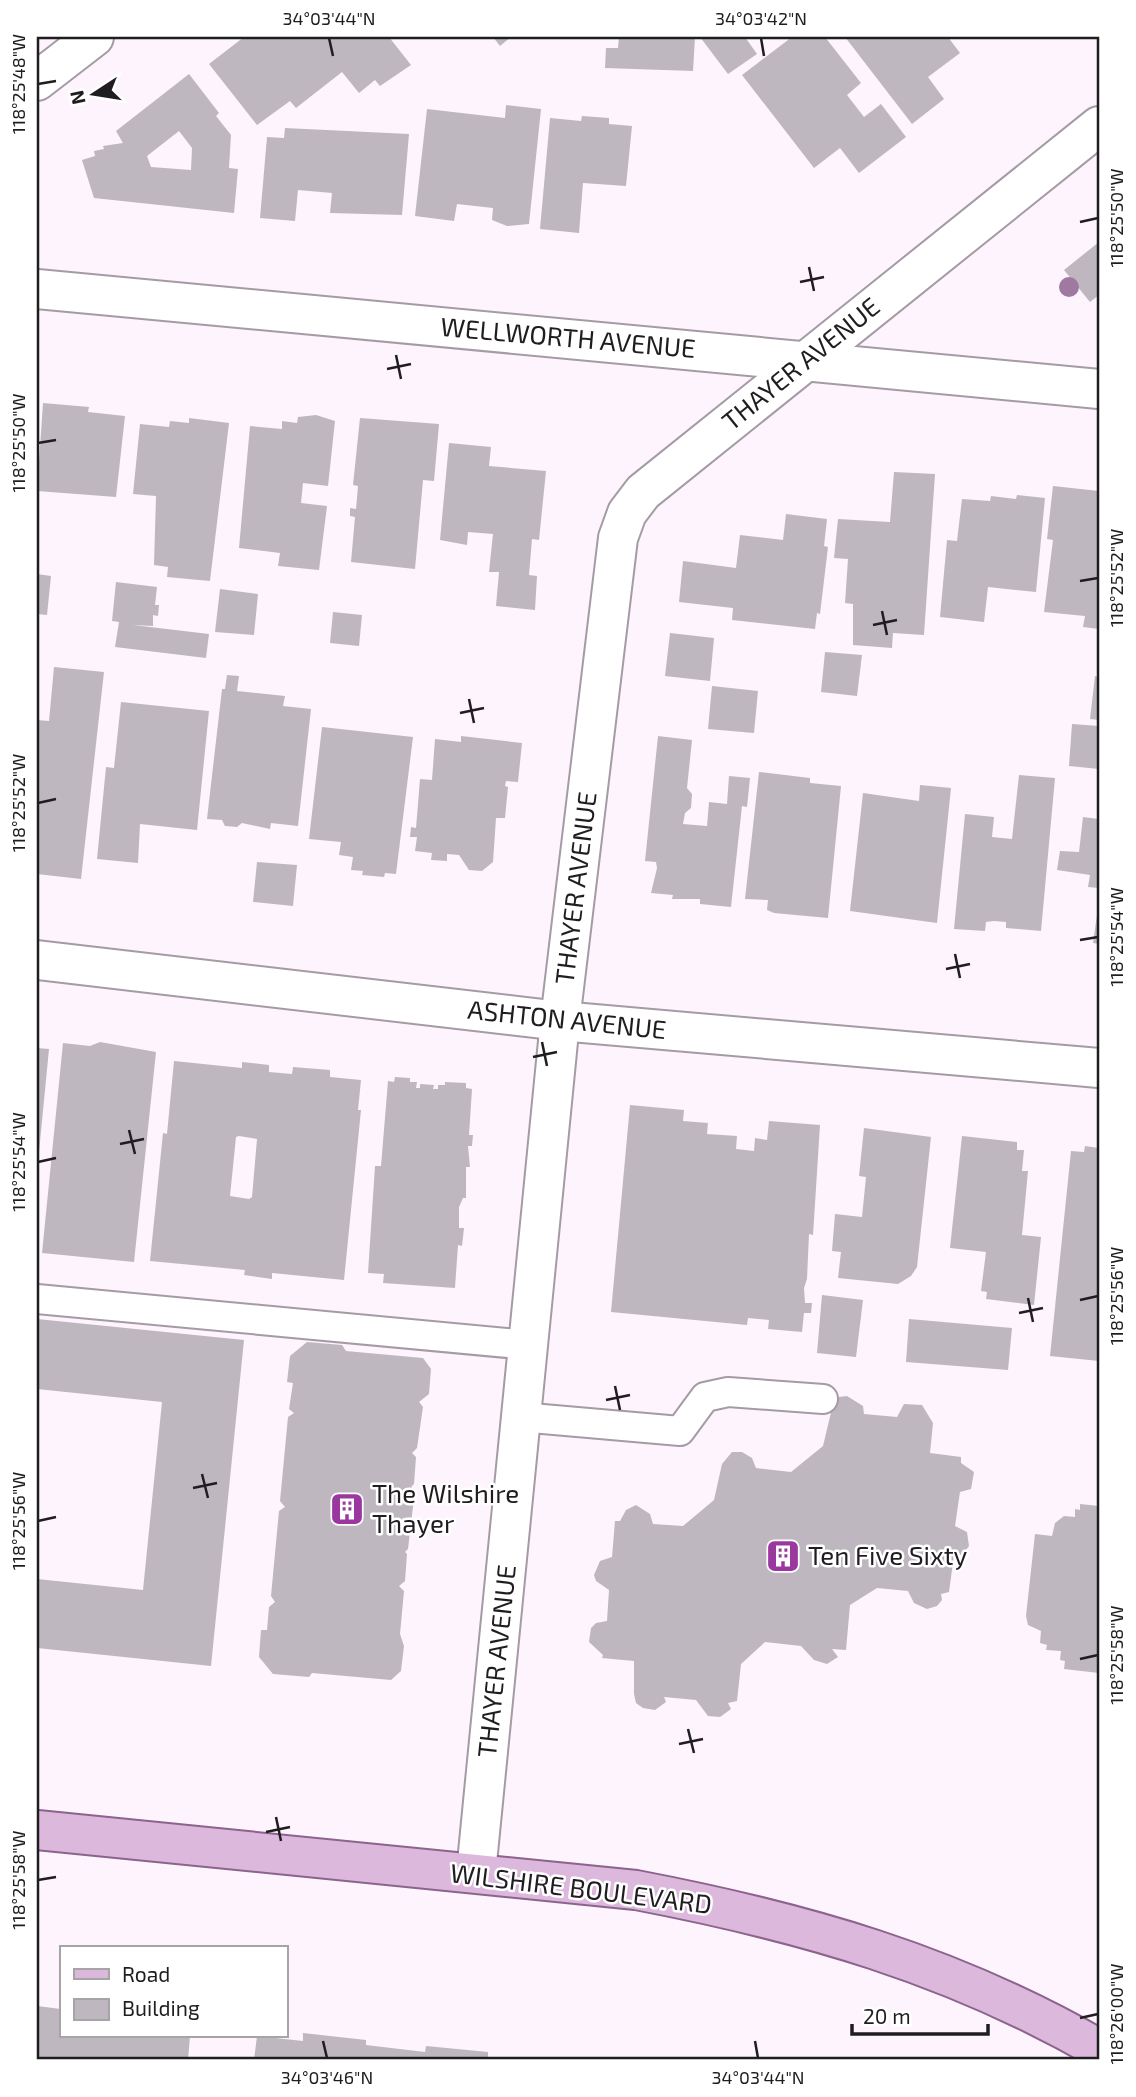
<svg xmlns="http://www.w3.org/2000/svg" width="1136" height="2097" font-family="'Exo 2',sans-serif">
<style>
.building{fill:#bfb7bf;fill-rule:evenodd}
.lines{fill:none;stroke-linecap:round;stroke-linejoin:round}
.service-casing{stroke:#a49ba4;stroke-width:32}
.minor-casing{stroke:#a49ba4;stroke-width:42}
.primary-casing{stroke:#8b638c;stroke-width:42}
.service{stroke:#fff;stroke-width:28}
.minor{stroke:#fff;stroke-width:38}
.primary{stroke:#dcb8dd;stroke-width:38}
.tree{fill:#a079a1}
.ticks{fill:none;stroke:#201d20;stroke-width:2.5}
.labels{text-anchor:middle;stroke-width:5;stroke-linejoin:round;paint-order:stroke}
.street-label{font-size:26px;fill:#201d20;stroke:#fff}
.poi-label{font-size:26px;fill:#201d20;stroke:#fff;text-anchor:start}
.neatline{fill:none;stroke:#201d20;stroke-width:2.5}
.ticks-label{font-size:18px;text-anchor:middle;fill:#201d20}
</style>
<rect width="100%" height="100%" fill="#fdf4fd"/>
<g class="building">
<path d="M244 37H389L411 65 380 86 375 80 359 93 342 72 296 108 290 101 257 125 209 64Z"/>
<path d="M493 37H511L500 46Z"/>
<path d="M619 37H695L693 71 605 68 606 48H618Z"/>
<path d="M700 37H745L757 54 728 74Z"/>
<path d="M792 37H825L861 83 847 95 864 117 881 104 906 137 859 173 840 148 814 168 742 75Z"/>
<path d="M845 37H948L960 53 928 77 944 99 912 124Z"/>
<path d="M189 74 219 113 216 116 231 135 229 168 238 169 234 213 94 198 82 160 95 156 94 151 104 149 103 146 123 143 116 131ZM179 131 192 148 191 170 151 167 147 156Z"/>
<path d="M506 105 541 109 529 224 507 226 492 220 493 208 457 204 454 221 415 216 427 109 505 118Z"/>
<path d="M582 116 609 118V124L632 126 626 186 583 183 579 233 540 229 550 118 581 121Z"/>
<path d="M285 128 409 134 402 215 330 213 332 193 298 190 295 221 260 218 267 137 284 138Z"/>
<path d="M1099 242V295L1090 302 1064 270Z"/>
<path d="M43 403 89 407 88 412 125 416 116 497 37 491Z"/>
<path d="M316 415 335 421 328 486 303 483 301 503 327 506 319 570 278 566 280 553 239 548 250 426 282 429V421L297 423 298 417Z"/>
<path d="M189 418 229 423 210 581 167 577 168 567 154 565 156 496 133 494 140 424 169 427 170 421 189 423Z"/>
<path d="M360 418 439 424 434 481 423 480 415 569 351 562 355 517 350 516V508L356 509 358 486 353 485Z"/>
<path d="M449 443 491 447 489 466 546 471 539 540 532 539 529 575 537 576 535 610 496 606 499 572H489L493 534 468 532 467 545 440 540Z"/>
<path d="M894 472 935 474 924 635 893 633 892 648 853 645V604L845 603 848 559 834 558 838 519 890 522Z"/>
<path d="M1053 486 1099 491V629L1083 627 1085 616 1044 612 1053 540 1047 539Z"/>
<path d="M1017 495 1045 498 1036 592 988 587 984 622 940 617 947 540 957 541 962 499 990 501 991 496 1016 499Z"/>
<path d="M786 514 827 519 824 546 828 547 820 614 817 613 815 629 732 620 733 608 679 602 683 561 736 568 740 535 783 540Z"/>
<path d="M37 574 51 576 47 615 37 614Z"/>
<path d="M116 582 157 587 155 605H159L158 616 153 615V626L133 625 209 634 206 658 115 647 119 622 112 621Z"/>
<path d="M220 589 258 594 254 635 215 632Z"/>
<path d="M333 612 362 615 359 646 330 643Z"/>
<path d="M670 633 714 638 710 681 665 676Z"/>
<path d="M825 652 862 655 857 696 821 692Z"/>
<path d="M54 667 104 672 81 879 37 874V720L49 721Z"/>
<path d="M227 675 239 676 237 691 285 696 283 706 311 709 298 826 271 823 270 829 242 823 237 827 225 826 222 820 207 819 222 689H225Z"/>
<path d="M1095 676 1099 677V720L1090 719Z"/>
<path d="M712 686 758 691 754 733 708 729Z"/>
<path d="M121 702 209 711 197 830 140 824 138 863 97 859 106 767 114 768Z"/>
<path d="M1072 724 1099 726V769L1069 766Z"/>
<path d="M322 727 413 737 396 874 385 873 384 877 362 875 363 871 351 870 353 857 339 855 341 842 309 839Z"/>
<path d="M461 736 522 743 518 782 506 781 505 786 508 787 505 818H496L493 862 482 871 469 870 459 855 447 854V861L431 860 432 853 415 851 417 837H410L411 827 416 828 420 779 432 780 435 739 461 742Z"/>
<path d="M658 736 692 740 687 788 692 794 691 808 685 813 683 824 707 826 709 802 727 804 729 776 750 778 747 807 742 806 731 907 700 904V899H672L673 895 651 893 657 868 656 862 645 861Z"/>
<path d="M759 772 810 778V783L841 786 828 918 774 913 767 910 768 900 745 899Z"/>
<path d="M1019 775 1055 778 1041 931 1006 928V922L994 921 986 922 985 931 954 929 965 814 994 817 992 837 1012 839Z"/>
<path d="M920 785 951 788 937 923 850 911 863 793 919 801Z"/>
<path d="M1083 817 1099 819V888L1088 887 1090 875 1057 870 1060 851 1079 852Z"/>
<path d="M257 862 297 865 293 906 253 902Z"/>
<path d="M1098 908H1099V944L1093 943Z"/>
<path d="M100 1042 156 1052 134 1262 42 1253 63 1043 90 1046Z"/>
<path d="M37 1048 49 1049 39 1152 37 1151Z"/>
<path d="M174 1061 242 1068V1062L269 1065V1072L292 1074 293 1067 330 1070V1077L361 1080 358 1110H361L344 1280 272 1273V1279L244 1275 245 1270 150 1261 163 1133 167 1134ZM239 1136 257 1139 252 1197 249 1199 230 1196 236 1137Z"/>
<path d="M395 1077 410 1078V1082H417L416 1088H420V1084L434 1085 433 1089H438V1085H445V1082L466 1083V1088L472 1089 469 1135H473L472 1146H468L470 1167H466V1198H463L459 1207V1228H464L462 1246 458 1245 455 1288 383 1283 384 1274 368 1273 375 1166H381L388 1081 394 1082Z"/>
<path d="M630 1105 684 1110 683 1121 708 1123 707 1134 737 1136 736 1149 754 1151 755 1138 767 1140 769 1121 820 1125 813 1235 809 1234 807 1279 804 1288 805 1303H812L811 1313H804L802 1332 768 1329 769 1320 748 1318 747 1325 611 1312Z"/>
<path d="M864 1128 931 1137 917 1267 911 1276 898 1284 838 1278 841 1252 832 1251 835 1214 862 1217 866 1177 859 1176Z"/>
<path d="M962 1136 1017 1142V1150H1024L1022 1171H1028L1022 1235 1041 1237 1034 1305 986 1299 987 1292 981 1291 986 1252 950 1248Z"/>
<path d="M1085 1146 1099 1148V1361L1050 1356 1071 1151 1084 1152Z"/>
<path d="M822 1295 863 1300 856 1357 817 1353Z"/>
<path d="M37 1319 244 1340 211 1666 37 1648V1579L143 1590 162 1402 37 1389Z"/>
<path d="M909 1319 1012 1328 1008 1370 906 1362Z"/>
<path d="M307 1342 342 1345 346 1351 423 1358 431 1369 429 1394 419 1402 423 1407 417 1448 412 1453 416 1457 414 1484 411 1487 415 1490 408 1549 405 1552 407 1554 405 1581 399 1586 404 1591 400 1634 404 1646 401 1671 391 1680 312 1673 309 1677 273 1674 259 1657 261 1630H267L269 1607 275 1602 271 1596 279 1511 285 1507 280 1501 288 1417 294 1413 289 1409 293 1383 287 1382 290 1356Z"/>
<path d="M847 1396 863 1406 864 1414 897 1417 904 1404 922 1405 933 1423 930 1453 961 1457V1463L974 1472 971 1489 960 1492 955 1526 967 1532 969 1546 962 1555H954L949 1592 941 1594 942 1600 937 1606 927 1609 914 1603 908 1591 877 1588 850 1605 846 1650 832 1649 838 1657 827 1664 814 1660 801 1646 765 1642 741 1664 737 1701 728 1703 731 1709 720 1717 708 1716 696 1700 664 1697 666 1702 655 1710 643 1708 636 1703 634 1694V1661L602 1658 603 1655 589 1642 591 1628 596 1623 607 1621 609 1590 596 1581 594 1575 600 1561 612 1557 615 1521H620L626 1510 636 1505 650 1514 653 1524 683 1526 714 1500 722 1464 732 1452H742L752 1458 756 1468 791 1472 823 1446 833 1404 839 1397Z"/>
<path d="M1080 1504 1099 1506V1673L1064 1669 1065 1661 1060 1660 1061 1651 1046 1650 1047 1645 1040 1643 1041 1631 1028 1625 1026 1616 1035 1534 1052 1536 1055 1523 1064 1516 1075 1517V1509L1080 1510Z"/>
<path d="M37 2006 61 2009V2036H190L188 2060H37Z"/>
<path d="M303 2033 366 2040V2045L425 2052 426 2046 488 2052V2057L502 2060H254L257 2036 303 2041Z"/>
</g>
<g class="lines">
<g class="service-casing">
<g id="service">
<path d="M37 1299 528 1345"/>
<path d="M520 1417 680 1431 705 1397 728 1392 823 1399"/>
</g>
</g>
<g class="minor-casing">
<g id="minor">
<path d="M37 81 94 37"/>
<path d="M37 289 1099 389"/>
<path d="M37 960 560 1021 1099 1068"/>
<path d="M476 1873 560 1021 618 538 627 513 643 492 1099 126"/>
</g>
</g>
<g class="primary-casing">
<path id="primary" d="M37 1830 636 1890C803 1922 951 1964 1099 2049"/>
</g>
<use href="#service" class="service"/>
<use href="#minor" class="minor"/>
<use href="#primary" class="primary"/>
</g>
<circle class="tree" cx="1069" cy="287" r="10"/>
<path class="ticks" d="M329 38 333 56M761 38 764 56M38 84 56 81M1080 222 1098 218M809 267 814 291M800 282 824 277M396 355 401 379M387 369 411 364M38 443 56 440M1080 581 1098 578M882 611 887 635M873 625 897 620M469 699 474 723M460 713 484 708M38 803 56 799M1080 940 1098 937M955 954 960 978M946 969 970 964M542 1042 547 1066M533 1057 557 1052M129 1130 135 1154M120 1144 144 1139M38 1162 56 1158M1028 1298 1033 1322M1080 1300 1098 1296M1019 1313 1043 1308M615 1386 620 1410M606 1400 630 1395M202 1474 208 1498M193 1488 217 1483M38 1521 56 1517M1080 1659 1098 1655M688 1729 694 1753M679 1744 703 1739M276 1817 281 1841M266 1832 290 1827M38 1880 56 1877M1080 2018 1098 2014M323 2041 327 2058M755 2041 758 2058"/>
<defs>
<g id="building-square" transform="scale(1.75)"><rect x="-9" y="-9" width="18" height="18" rx="4" fill="#9b389f" stroke="#fff"/><path d="M-4-6H4V6H1V3H-1V6H-4ZM-2.5-4.3h1.7v1.8h-1.7ZM.8-4.3h1.7v1.8H.8ZM-2.5-1h1.7V.8h-1.7ZM.8-1h1.7V.8H.8Z" fill="#fff"/></g>
</defs>
<g fill-rule="evenodd">
<use href="#building-square" x="347" y="1509"/>
<use href="#building-square" x="783" y="1556"/>
</g>
<g class="labels">
<g class="street-label">
<text transform="translate(568 338) rotate(5)" y="9">WELLWORTH AVENUE</text>
<text transform="translate(801 364) rotate(-39)" y="9">THAYER AVENUE</text>
<text transform="translate(576 888) rotate(-83)" y="9">THAYER AVENUE</text>
<text transform="translate(567 1020) rotate(6)" y="9">ASHTON AVENUE</text>
<text transform="translate(497 1661) rotate(-84)" y="9">THAYER AVENUE</text>
<text transform="translate(581 1889) rotate(7)" y="9">WILSHIRE BOULEVARD</text>
</g>
<g class="poi-label">
<text x="372" y="1503">The Wilshire<tspan x="372" dy="30">Thayer</tspan></text>
<text x="808" y="1565">Ten Five Sixty</text>
</g>
</g>
<rect width="1136" height="2097" fill="none" stroke="#ffffff" stroke-width="77"/>
<rect x="60" y="1946" width="228" height="91" fill="#ffffff" stroke="#a6a5a6" stroke-width="2"/>
<rect x="74" y="1969" width="35" height="10" fill="#dcb8dd" stroke="#a6a5a6" stroke-width="2"/>
<text x="122" y="1982" font-size="21" fill="#201d20">Road</text>
<rect x="74" y="1999" width="35" height="21" fill="#bfb7bf" stroke="#a6a5a6" stroke-width="2"/>
<text x="122" y="2016" font-size="21" fill="#201d20">Building</text>
<g transform="translate(94 94) rotate(258)" stroke="#ffffff" stroke-width="5" paint-order="stroke">
<path d="M0-5L12 26L0 18L-12 26Z" fill="#201d20"/>
<text y="-10" font-size="19" font-weight="bold" text-anchor="middle" fill="#201d20">N</text>
</g>
<path d="M852 2024v10h136v-10" fill="none" stroke="#201d20" stroke-width="3.5"/>
<text x="863" y="2024" font-size="21" fill="#201d20" stroke="#ffffff" stroke-width="5" paint-order="stroke">20 m</text>
<rect x="38" y="38" width="1060" height="2020" class="neatline"/>
<g class="ticks-label">
<text x="329" y="25">34°03'44"N</text>
<text x="761" y="25">34°03'42"N</text>
<text transform="translate(19 84) rotate(-90)" y="6">118°25'48"W</text>
<text transform="translate(1117 218) rotate(-90)" y="6">118°25'50"W</text>
<text transform="translate(19 443) rotate(-90)" y="6">118°25'50"W</text>
<text transform="translate(1117 578) rotate(-90)" y="6">118°25'52"W</text>
<text transform="translate(19 803) rotate(-90)" y="6">118°25'52"W</text>
<text transform="translate(1117 937) rotate(-90)" y="6">118°25'54"W</text>
<text transform="translate(19 1162) rotate(-90)" y="6">118°25'54"W</text>
<text transform="translate(1117 1296) rotate(-90)" y="6">118°25'56"W</text>
<text transform="translate(19 1521) rotate(-90)" y="6">118°25'56"W</text>
<text transform="translate(1117 1655) rotate(-90)" y="6">118°25'58"W</text>
<text transform="translate(19 1880) rotate(-90)" y="6">118°25'58"W</text>
<text transform="translate(1117 2014) rotate(-90)" y="6">118°26'00"W</text>
<text x="327" y="2084">34°03'46"N</text>
<text x="758" y="2084">34°03'44"N</text>
</g>
</svg>
